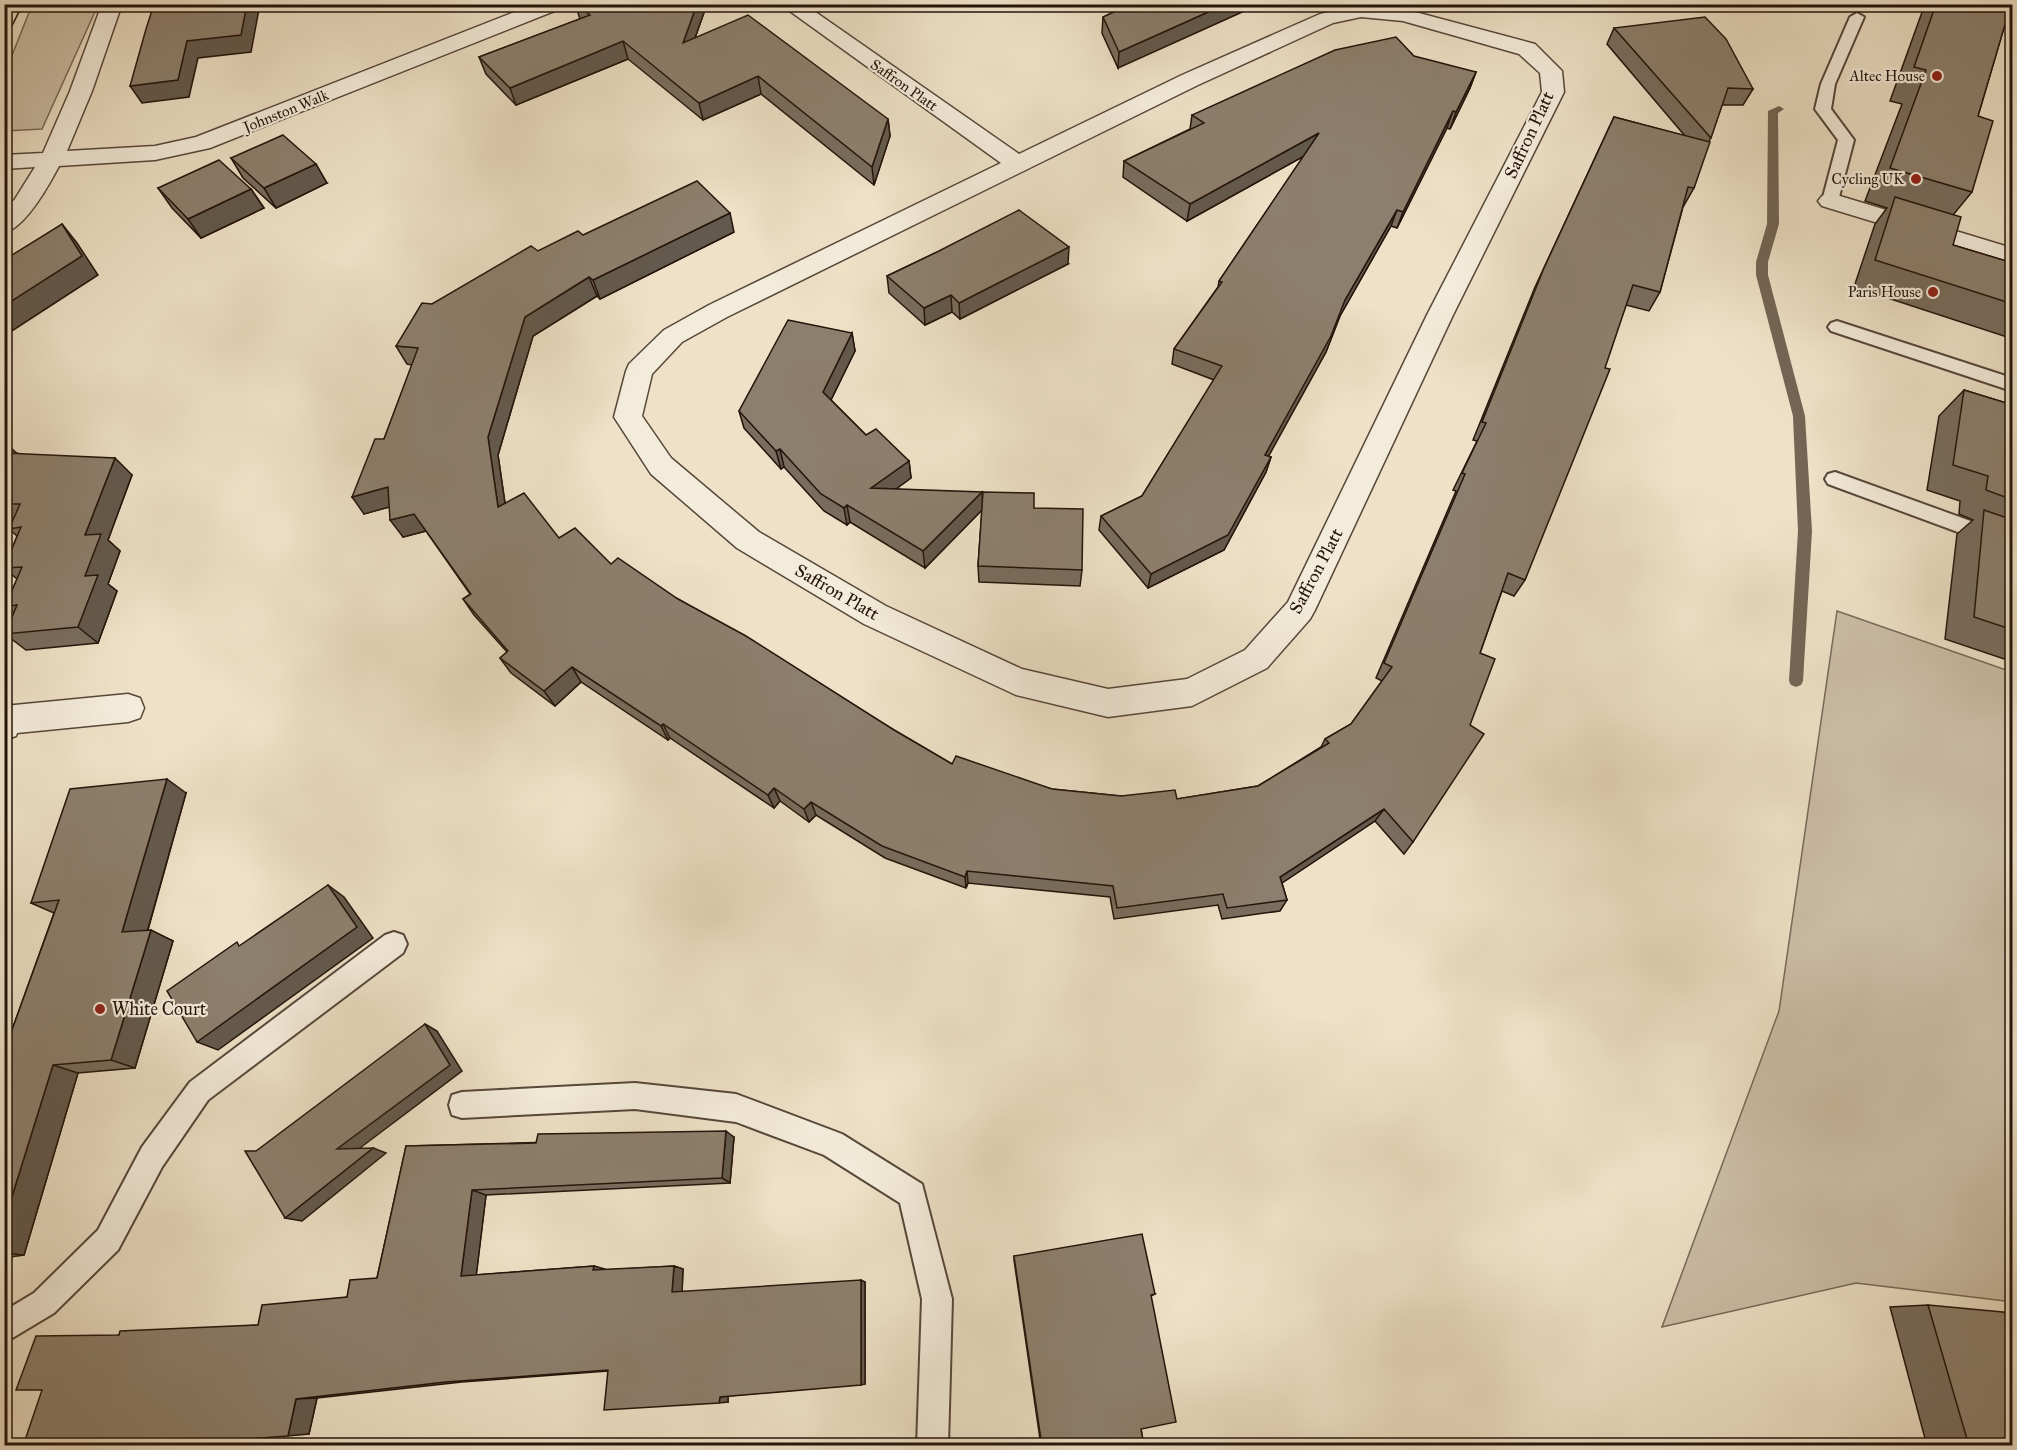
<svg xmlns="http://www.w3.org/2000/svg" width="2017" height="1450" font-family="'IM FELL Great Primer',serif">
<style>
.green{fill:#ccbea7;stroke:#786959;stroke-width:1.5}
.lines{fill:none;stroke-linecap:round;stroke-linejoin:round}
.stream{fill:#746555;fill-rule:evenodd}
.service-casing{stroke:#56473a;stroke-width:4}
.minor-casing{stroke:#56473a;stroke-width:3}
.primary-casing{stroke:#24140b;stroke-width:3}
.service{fill:#f4ecdb;fill-rule:evenodd}
.minor{fill:#f4ecdb;fill-rule:evenodd}
.primary{fill:#eee1c7;fill-rule:evenodd}
.wall{fill:#796d5e;stroke:#24140b;stroke-width:1.5}
.shaded-wall{fill:#63594c;stroke:#24140b;stroke-width:1.5}
.building{fill:#8d7f6d;stroke:#24140b;stroke-width:1.5}
.poi-dot{fill:#8f2418;stroke:#f4ecdb;stroke-width:2}
.labels{text-anchor:middle;stroke-width:4.5;stroke-linejoin:round;paint-order:stroke}
.far-poi-label{font-size:15px;fill:#24140b;stroke:#f4ecdb;text-anchor:end}
.far-street-label{font-size:15px;fill:#24140b;stroke:#f4ecdb}
.street-label{font-size:18px;fill:#24140b;stroke:#f4ecdb}
.poi-label{font-size:18px;fill:#24140b;stroke:#f4ecdb;text-anchor:start}
</style>
<rect width="100%" height="100%" fill="#eee1c7"/>
<filter id="stains"><feTurbulence type="fractalNoise" baseFrequency=".00333" numOctaves="4"/><feColorMatrix values="0 0 0 0 .2 0 0 0 0 .09 0 0 0 0 .02 0 0 0 .5 -.17"/></filter>
<radialGradient id="worn" r=".72"><stop offset=".6" stop-color="#630" stop-opacity="0"/><stop offset="1" stop-color="#630" stop-opacity=".3"/></radialGradient>
<g class="green">
<path d="M32 5H98L42 129 6 131 5 73Z"/>
<path d="M1837 611 2012 672V1322L2005 1301 1856 1283 1662 1327 1779 1011Z"/>
</g>
<g class="lines">
<path class="stream" d="M1779 106 1784 109 1778 113 1779 224 1768 262V275L1805 416 1812 531 1803 681 1801 685 1796 687 1791 685 1789 681 1798 531 1793 416 1756 275V262L1767 224 1768 111Z"/>
<g class="service-casing">
<g id="service">
<path d="M1857 13 1864 17 1835 84 1831 109 1854 140 1838 201 1836 205H1824L1822 201 1838 140 1815 109 1821 84 1850 17Z"/>
<path d="M1837 321 2012 378V391L1831 331 1828 327 1831 323Z"/>
<path d="M1835 472 2012 536V552L1828 484 1825 479 1828 474Z"/>
<path d="M394 932 403 935 407 944 403 953 208 1100 162 1167 118 1250 54 1313 4 1343V1311L34 1293 98 1230 142 1147 190 1082 385 935Z"/>
<path d="M635 1083 736 1094 842 1134 922 1184 952 1299 948 1446H917L922 1299 900 1203 824 1155 736 1122 635 1109 462 1118 452 1115 449 1105 452 1095 462 1092Z"/>
</g>
</g>
<g class="minor-casing">
<g id="minor">
<path d="M102 4H122L92 91 67 151 155 146 196 137 535 4H565L562 8 210 148 155 160 59 166C49 185 26 227 4 233V210L15 199 35 167 4 169V155L43 153 70 91Z"/>
<path d="M780 4H804L1019 154 1182 75 1320 14 1361 5 1404 9 1535 44 1562 71 1564 92 1453 315 1315 610 1310 619 1267 668 1192 706 1108 717 1016 695 864 624 737 548 651 474 614 417 626 371 629 364 664 330 709 305 1001 163ZM1361 17 1403 21 1519 54 1540 73 1542 92 1427 315 1288 602 1245 650 1187 679 1108 689 1022 669 886 606 759 532 671 458 642 416 652 374 682 342 727 317 1198 85 1333 23Z"/>
<path d="M1830 193 2012 248V264L1822 206 1818 201 1822 196Z"/>
<path d="M128 694 140 698 144 708 140 718 128 722 17 733 16 736 4 740V706Z"/>
</g>
</g>
<g class="primary-casing">
<path id="primary" d="M4 4H22L11 26 4 28Z"/>
</g>
<use href="#service" class="service"/>
<use href="#minor" class="minor"/>
<use href="#primary" class="primary"/>
</g>
<g class="wall">
<path d="M575 4H705L706 7 695 38 888 119 890 136 874 185 761 94 703 120 628 59 516 105 486 74 479 57 580 19Z"/>
<path d="M1131 4 1118 68 1102 33 1103 17Z"/>
<path d="M1925 4H2011L1978 116 1972 192 1953 215V245L2013 263V339L1854 287 1875 224 1887 208 1865 201 1902 104 1890 101Z"/>
<path d="M1614 28 1753 89 1743 105H1722L1709 142 1694 188 1683 207 1660 292 1649 311 1626 305 1525 580 1514 596 1502 591 1413 842 1404 854 1375 821 1282 883 1287 900 1280 911 1222 919 1218 905 1114 919 1110 897 968 883 966 888 885 858 816 815 809 822 780 801 774 808 670 738 668 740 581 682 555 706 511 673 500 658 507 652 474 615 463 599 470 594 426 531 403 537 389 507 364 514 384 439 412 365 407 364 396 346 432 304 538 251 583 235 734 232 600 299 597 296 533 336 498 455 505 503 559 538 678 599 894 730 952 764 1052 789 1121 796 1177 799 1258 786 1321 747 1325 739 1351 724 1382 681 1376 678 1456 491 1453 490 1477 441 1473 440 1535 287 1614 117 1685 136 1607 44Z"/>
<path d="M1476 72 1470 88 1450 129 1447 128 1397 228 1391 226 1340 316 1326 352 1268 456 1271 457 1266 472 1224 550 1148 588 1099 530 1101 516 1142 496 1214 380 1172 364 1174 349 1218 287 1219 281 1304 156 1187 221 1123 177 1124 161 1190 129 1192 115Z"/>
<path d="M231 158 327 183 276 208 243 178Z"/>
<path d="M158 188 251 189 264 208 201 238 172 208Z"/>
<path d="M935 253 1068 264 960 319 952 312 925 325 889 293 887 276Z"/>
<path d="M852 333 855 351 831 400 866 435 909 461 911 478 896 489 982 500 1034 508 1082 570 1080 586 979 582 978 566 982 510 925 568 850 522 847 525 824 511 784 467 781 469 744 428 739 411Z"/>
<path d="M1964 390 2013 405V662L1945 639 1957 534 1973 520 1959 514 1960 501 1927 490 1939 416Z"/>
<path d="M4 445 16 453 132 475 108 540 120 551 108 584 117 591 98 643 26 650 5 634 14 613 5 607 17 579 4 568 17 536 9 529 13 520H4Z"/>
<path d="M186 793 148 930 173 941 135 1068 78 1073 24 1255 4 1258V1052L54 913 31 903Z"/>
<path d="M734 1137 730 1183 486 1195 476 1275 594 1266 605 1270 674 1266 683 1269 682 1292 865 1282V1384L728 1396V1402L608 1371 462 1382 317 1398 309 1434 119 1335 258 1325 347 1297 377 1278 406 1146Z"/>
<path d="M1014 1256 1155 1294 1151 1296 1141 1429 1144 1446H1041L1014 1260Z"/>
<path d="M1928 1305 2013 1446H1927L1890 1307Z"/>
</g>
<g class="shaded-wall">
<path d="M247 4H260L251 52 198 58 189 97 142 103 130 86 187 41Z"/>
<path d="M697 4H705L706 7 687 60 683 43Z"/>
<path d="M1226 4H1260L1118 68 1119 52Z"/>
<path d="M623 41 628 59 516 105 510 88Z"/>
<path d="M1476 72 1470 88 1450 129 1456 112Z"/>
<path d="M758 76 761 94 703 120 699 103Z"/>
<path d="M1453 111 1447 128 1397 228 1403 212Z"/>
<path d="M888 119 890 136 874 185 872 167Z"/>
<path d="M1319 133 1315 150 1187 221 1190 204Z"/>
<path d="M316 164 327 183 276 208 264 188Z"/>
<path d="M251 189 264 208 201 238 188 219Z"/>
<path d="M1397 210 1391 226 1340 316 1326 352 1261 470 1265 455 1345 300Z"/>
<path d="M730 213 734 232 600 299 593 280Z"/>
<path d="M62 224 77 243 98 275 4 336V306Z"/>
<path d="M1069 247 1068 264 960 319 959 303Z"/>
<path d="M589 277 597 296 533 336 498 455 508 524 498 507 488 437 525 317Z"/>
<path d="M951 295 952 312 925 325 924 308Z"/>
<path d="M852 333 855 351 826 410 823 392Z"/>
<path d="M8 445 27 463 4 454V450Z"/>
<path d="M780 449 784 467 781 469 776 451Z"/>
<path d="M1271 457 1266 472 1224 550 1148 588 1151 574Z"/>
<path d="M115 458 132 475 108 540 120 551 108 584 117 591 98 643 78 627 85 576V535Z"/>
<path d="M909 461 911 478 874 505 871 488Z"/>
<path d="M388 487 400 504 364 514 352 497Z"/>
<path d="M982 492 983 509 925 568 923 551Z"/>
<path d="M847 505 850 522 847 525 844 508Z"/>
<path d="M414 514 426 531 403 537 390 520Z"/>
<path d="M572 667 581 682 555 706 544 691Z"/>
<path d="M663 724 670 738 668 740 661 726Z"/>
<path d="M167 779 186 793 144 943 122 932Z"/>
<path d="M774 788 780 801 774 808 768 795Z"/>
<path d="M811 802 816 815 809 822 804 809Z"/>
<path d="M1384 809 1375 821 1273 889 1280 877Z"/>
<path d="M967 871 968 883 966 888 965 877Z"/>
<path d="M328 885 344 897 373 938 218 1050 197 1042Z"/>
<path d="M151 930 173 941 135 1068 111 1060Z"/>
<path d="M425 1024 437 1031 462 1071 352 1154 337 1149Z"/>
<path d="M53 1065 78 1073 24 1255 4 1253V1222Z"/>
<path d="M726 1131 734 1137 730 1183 722 1178Z"/>
<path d="M373 1148 386 1153 302 1221 285 1218Z"/>
<path d="M472 1190 486 1195 476 1278 461 1276Z"/>
<path d="M594 1266 605 1269 604 1273 593 1270Z"/>
<path d="M674 1266 683 1269 682 1294 672 1292Z"/>
<path d="M861 1280 865 1282V1384L861 1385Z"/>
<path d="M728 1396V1402L719 1403 720 1397Z"/>
<path d="M317 1398 309 1434 288 1436 296 1399Z"/>
</g>
<g class="building">
<path d="M154 4H247L241 35 187 41 178 80 130 86 146 29Z"/>
<path d="M577 4H697L683 43 748 15 888 119 872 167 758 76 699 103 623 41 510 88 479 57 590 15Z"/>
<path d="M1131 4H1226L1119 52 1103 17Z"/>
<path d="M1936 4H2011L1978 116 1993 121 1972 192 1890 168 1926 70 1914 67Z"/>
<path d="M1705 17 1726 39 1753 89 1728 88 1711 138 1614 28Z"/>
<path d="M1396 37 1414 56 1476 72 1456 112 1453 111 1403 212 1397 210 1345 300 1331 336 1265 455 1271 457 1228 535 1151 574 1101 516 1142 496 1222 366 1174 349 1222 282 1219 281 1319 133 1190 204 1124 161 1204 123 1192 115 1335 50Z"/>
<path d="M1614 117 1710 142 1694 188 1688 187 1660 292 1633 285 1605 368 1610 369 1525 580 1508 573 1480 653 1495 659 1470 725 1484 734 1413 842 1384 809 1280 877 1287 900 1227 908 1223 894 1117 908 1113 886 967 871 965 877 882 846 811 802 804 809 774 788 768 795 663 724 661 726 572 667 544 691 500 658 508 651 463 599 471 594 414 514 390 520 388 487 352 497 375 439H384L418 348 396 346 422 303 432 304 531 246 538 251 578 231 583 235 697 181 730 213 593 280 589 277 525 317 488 437 498 507 524 493 559 538 575 528 611 564 618 558 678 599 746 636 894 730 952 764 956 756 1052 789 1121 796 1175 790 1177 799 1258 786 1329 743 1325 739 1351 724 1392 667 1384 663 1465 474 1462 473 1486 423 1482 422 1544 268Z"/>
<path d="M283 135 316 164 264 188 231 158Z"/>
<path d="M219 160 251 189 188 219 158 188Z"/>
<path d="M1895 197 1961 217 1953 245 2013 263V304L1875 260Z"/>
<path d="M1019 210 1069 247 959 303 951 295 924 308 887 276 935 253Z"/>
<path d="M62 224 82 256 4 306V260Z"/>
<path d="M788 320 852 333 823 392 866 435 876 429 909 461 871 488 982 492 923 551 847 505 844 508 821 494 780 449 776 451 739 411Z"/>
<path d="M1964 390 2013 405V500L1986 490 1988 476 1953 465Z"/>
<path d="M4 453 115 458 85 535 101 534 85 576 98 575 78 627 5 634 17 605 5 607 22 567 4 568 21 527 9 529 20 504H4Z"/>
<path d="M983 492 1034 493V508L1083 509 1082 570 978 566Z"/>
<path d="M1984 510 2013 520V630L1974 617Z"/>
<path d="M167 779 122 932 151 930 111 1060 53 1065 4 1222V1052L59 900 31 903 70 789Z"/>
<path d="M328 885 357 927 197 1042 167 991 237 942 239 946Z"/>
<path d="M425 1024 450 1065 337 1149 373 1148 285 1218 245 1151H256Z"/>
<path d="M726 1131 722 1178 472 1190 461 1276 594 1266 593 1270 674 1266 672 1292 861 1280V1385L720 1397 719 1403 604 1410 608 1370 446 1382 296 1399 288 1436 161 1445 23 1446 42 1390H16L36 1336 119 1335 120 1331 258 1325 262 1305 347 1297 350 1280 377 1278 406 1146 536 1143 538 1134Z"/>
<path d="M1142 1234 1155 1294 1151 1295 1176 1422 1141 1429 1144 1446H1042L1014 1256Z"/>
<path d="M1928 1305 2013 1313V1446H1969Z"/>
</g>
<g class="poi-dot">
<circle cx="1937" cy="76" r="6"/>
<circle cx="1916" cy="179" r="6"/>
<circle cx="1933" cy="292" r="6"/>
<circle cx="100" cy="1009" r="6"/>
</g>
<g class="labels">
<g class="far-poi-label">
<text x="1925" y="81">Altec House</text>
<text x="1904" y="184">Cycling UK</text>
<text x="1921" y="297">Paris House</text>
</g>
<g class="far-street-label">
<text transform="translate(904 85) rotate(35)" y="5">Saffron Platt</text>
<text transform="translate(286 111) rotate(-22)" y="5">Johnston Walk</text>
</g>
<g class="street-label">
<text transform="translate(1529 135) rotate(-65)" y="6">Saffron Platt</text>
<text transform="translate(1316 571) rotate(-62)" y="6">Saffron Platt</text>
<text transform="translate(837 592) rotate(30)" y="6">Saffron Platt</text>
</g>
<g class="poi-label">
<text x="112" y="1015">White Court</text>
</g>
</g>
<rect width="2017" height="1450" fill="none" stroke="#eee1c7" stroke-width="24"/>
<rect x="6" y="6" width="2005" height="1438" fill="none" stroke="#24140b" stroke-width="3"/>
<rect x="12" y="12" width="1993" height="1426" fill="none" stroke="#24140b" stroke-width="1.5"/>
<rect width="100%" height="100%" filter="url(#stains)"/>
<rect width="100%" height="100%" fill="url(#worn)"/>
</svg>
